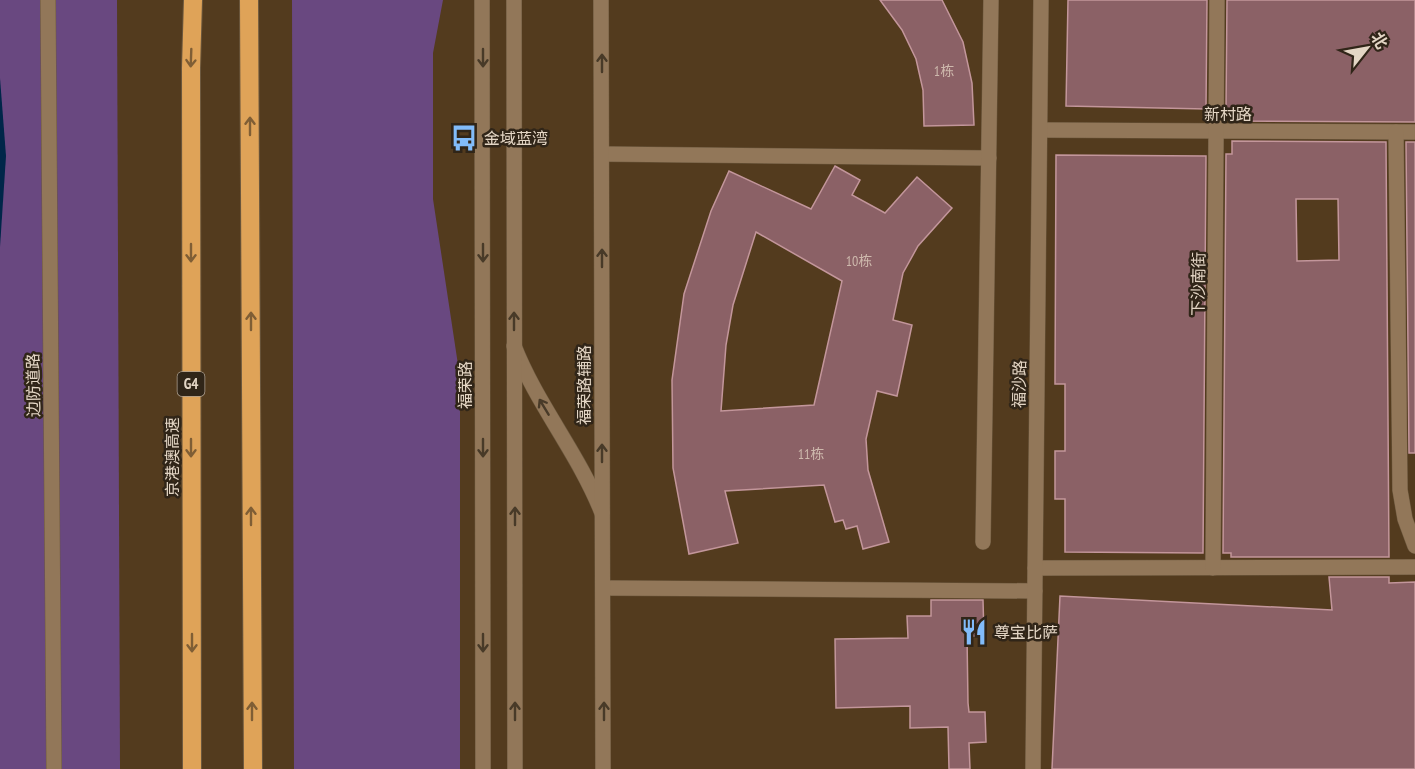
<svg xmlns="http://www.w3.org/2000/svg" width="1415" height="769" font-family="'PT Sans Narrow','Noto Sans SC',sans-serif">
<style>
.green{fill:#694880}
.water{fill:#002649}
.building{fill:#8b6166;stroke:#c3969b;stroke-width:1.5;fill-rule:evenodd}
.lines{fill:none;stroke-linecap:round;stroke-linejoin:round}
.service-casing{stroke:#6c583e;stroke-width:16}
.minor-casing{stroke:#6c583e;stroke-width:16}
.tertiary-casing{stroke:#6c583e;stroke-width:16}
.secondary-casing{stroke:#6c583e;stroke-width:16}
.motorway-casing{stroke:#6c583e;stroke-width:20}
.service{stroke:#927759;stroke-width:15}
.minor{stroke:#927759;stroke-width:15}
.tertiary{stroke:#927759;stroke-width:15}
.secondary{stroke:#927759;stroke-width:15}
.motorway{stroke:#dfa358;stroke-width:18}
.oneway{stroke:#7f5e35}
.oneway2{stroke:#483a28}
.labels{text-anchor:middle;stroke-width:5;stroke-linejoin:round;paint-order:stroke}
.number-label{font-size:14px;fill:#ceb9ad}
.shield{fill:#302518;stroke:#aea191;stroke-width:1.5}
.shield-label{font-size:15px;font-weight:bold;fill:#e4d6c5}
.street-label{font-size:16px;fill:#e4d6c5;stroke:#302518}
.poi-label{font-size:16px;fill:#e4d6c5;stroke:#302518;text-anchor:start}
</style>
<rect width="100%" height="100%" fill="#533b1e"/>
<g class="green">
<path d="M0 0H117L120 769H0Z"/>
<path d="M292 0H443L433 53V199L460 378V769H294Z"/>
</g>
<path class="water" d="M0 78 6 156 0 247Z"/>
<g class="building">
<path d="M880 0H942L963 42 972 83 974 125 924 126 923 90 916 59 902 30Z"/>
<path d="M1068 0H1207L1206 109 1066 106Z"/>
<path d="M1227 0H1415V122L1231 121V109H1226Z"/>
<path d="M1232 141 1386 142 1389 557H1231V553H1223L1226 154H1232ZM1296 199H1338L1339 260 1297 261Z"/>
<path d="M1406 142H1415V453H1409Z"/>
<path d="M1056 155 1206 156 1203 553 1065 552V499H1055V451H1065V384H1055Z"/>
<path d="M835 166 860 180 852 195 885 213 917 177 952 208 918 246 903 273 893 320 912 325 897 396 877 391 866 439 868 470 889 542 863 549 857 526 846 529 843 520 835 522 824 485 725 491 738 543 689 554 673 468 672 380 684 294 711 211 729 171 811 209ZM756 232 842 281 814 405 721 411 726 345 733 305Z"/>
<path d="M1329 577H1389V583L1415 582V769H1052L1060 596 1332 610Z"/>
<path d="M931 600H983L984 636H967L968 703 969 712H985L986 742 969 743 970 769H949L948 727 910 728V706L836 708 835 639 908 638 907 616H931Z"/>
</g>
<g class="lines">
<g class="service-casing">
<g id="service">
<path d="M48 0 54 769"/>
<path d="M602 154 989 158"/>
<path d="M514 346C537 405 579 454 602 513"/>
<path d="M983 542 991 0"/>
<path d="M605 588 1035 591"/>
</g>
</g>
<g class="minor-casing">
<g id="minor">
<path d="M1041 130 1415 132"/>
<path d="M1396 132 1400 490 1405 519 1415 546"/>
<path d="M1035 568 1415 567"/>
<path d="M1213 568 1217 0"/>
<path d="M1033 769 1041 0"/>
</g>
</g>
<g class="tertiary-casing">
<path id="tertiary" d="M601 0 603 769"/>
</g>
<g class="secondary-casing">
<g id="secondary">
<path d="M482 0 483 769"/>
<path d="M514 0 515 769"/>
</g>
</g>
<g class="motorway-casing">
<g id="motorway">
<path d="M249 0 253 769"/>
<path d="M192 769 191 68 193 0"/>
</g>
</g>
<use href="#service" class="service"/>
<use href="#minor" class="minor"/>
<use href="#tertiary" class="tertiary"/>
<use href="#secondary" class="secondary"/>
<use href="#motorway" class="motorway"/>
</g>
<defs><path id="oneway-shaft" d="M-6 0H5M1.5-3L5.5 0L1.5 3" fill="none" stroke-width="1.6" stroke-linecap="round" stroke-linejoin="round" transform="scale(1.5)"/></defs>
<g class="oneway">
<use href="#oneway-shaft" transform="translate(191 58) rotate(92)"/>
<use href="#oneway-shaft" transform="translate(250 126) rotate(-90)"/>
<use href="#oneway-shaft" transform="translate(191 253) rotate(90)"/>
<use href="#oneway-shaft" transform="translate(251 321) rotate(-90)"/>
<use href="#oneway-shaft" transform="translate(191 448) rotate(90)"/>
<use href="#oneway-shaft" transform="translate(251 516) rotate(-90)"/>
<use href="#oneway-shaft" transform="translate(192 643) rotate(90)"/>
<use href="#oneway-shaft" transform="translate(252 711) rotate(-90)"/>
</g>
<g class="oneway2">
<use href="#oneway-shaft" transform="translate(483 58) rotate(90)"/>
<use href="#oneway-shaft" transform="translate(602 63) rotate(-90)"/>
<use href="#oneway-shaft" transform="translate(483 253) rotate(90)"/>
<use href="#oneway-shaft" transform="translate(602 258) rotate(-90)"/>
<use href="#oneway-shaft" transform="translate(514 321) rotate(-90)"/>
<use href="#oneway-shaft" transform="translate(544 407) rotate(-121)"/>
<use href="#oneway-shaft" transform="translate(483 448) rotate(90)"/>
<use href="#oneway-shaft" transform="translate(602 453) rotate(-90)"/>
<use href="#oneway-shaft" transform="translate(515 516) rotate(-90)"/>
<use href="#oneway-shaft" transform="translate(483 643) rotate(90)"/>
<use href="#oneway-shaft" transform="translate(515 711) rotate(-90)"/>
<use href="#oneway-shaft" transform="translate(604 711) rotate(-90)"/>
</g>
<defs>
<g id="bus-bare" transform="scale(2.07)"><path d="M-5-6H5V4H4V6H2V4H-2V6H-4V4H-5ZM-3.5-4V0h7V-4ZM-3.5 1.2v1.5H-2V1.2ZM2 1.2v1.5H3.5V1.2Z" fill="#82bcfa" stroke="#302518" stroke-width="2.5" paint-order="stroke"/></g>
<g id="restaurant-bare" transform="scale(2.07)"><path d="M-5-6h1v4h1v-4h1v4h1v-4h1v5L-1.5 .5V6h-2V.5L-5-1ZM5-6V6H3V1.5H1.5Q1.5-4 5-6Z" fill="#82bcfa" stroke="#302518" stroke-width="2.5" paint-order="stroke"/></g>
</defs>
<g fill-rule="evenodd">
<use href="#bus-bare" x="464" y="138"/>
<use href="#restaurant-bare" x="974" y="632"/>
</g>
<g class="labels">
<g class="number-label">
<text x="944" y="76">1栋</text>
<text x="859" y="266">10栋</text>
<text x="811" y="459">11栋</text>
</g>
<rect class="shield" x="177.5" y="372" width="27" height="24" rx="4.5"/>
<g class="shield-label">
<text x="191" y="389">G4</text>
</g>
<g class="street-label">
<text x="1228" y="120">新村路</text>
<text transform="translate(1198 284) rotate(-89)" y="6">下沙南街</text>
<text transform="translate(1019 384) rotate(-89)" y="6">福沙路</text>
<text transform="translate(33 385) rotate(-91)" y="6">边防道路</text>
<text transform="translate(465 385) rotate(-90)" y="6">福荣路</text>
<text transform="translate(584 385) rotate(-90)" y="6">福荣路辅路</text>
<text transform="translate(172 457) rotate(-90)" y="6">京港澳高速</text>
</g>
<g class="poi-label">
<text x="484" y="144">金域蓝湾</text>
<text x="994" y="638">尊宝比萨</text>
</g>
</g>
<g transform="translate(1367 48) rotate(59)" stroke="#302518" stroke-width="4.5" paint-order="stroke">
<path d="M0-4.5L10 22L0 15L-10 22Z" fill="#e4d6c5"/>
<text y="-9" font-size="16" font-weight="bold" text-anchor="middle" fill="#e4d6c5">北</text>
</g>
</svg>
